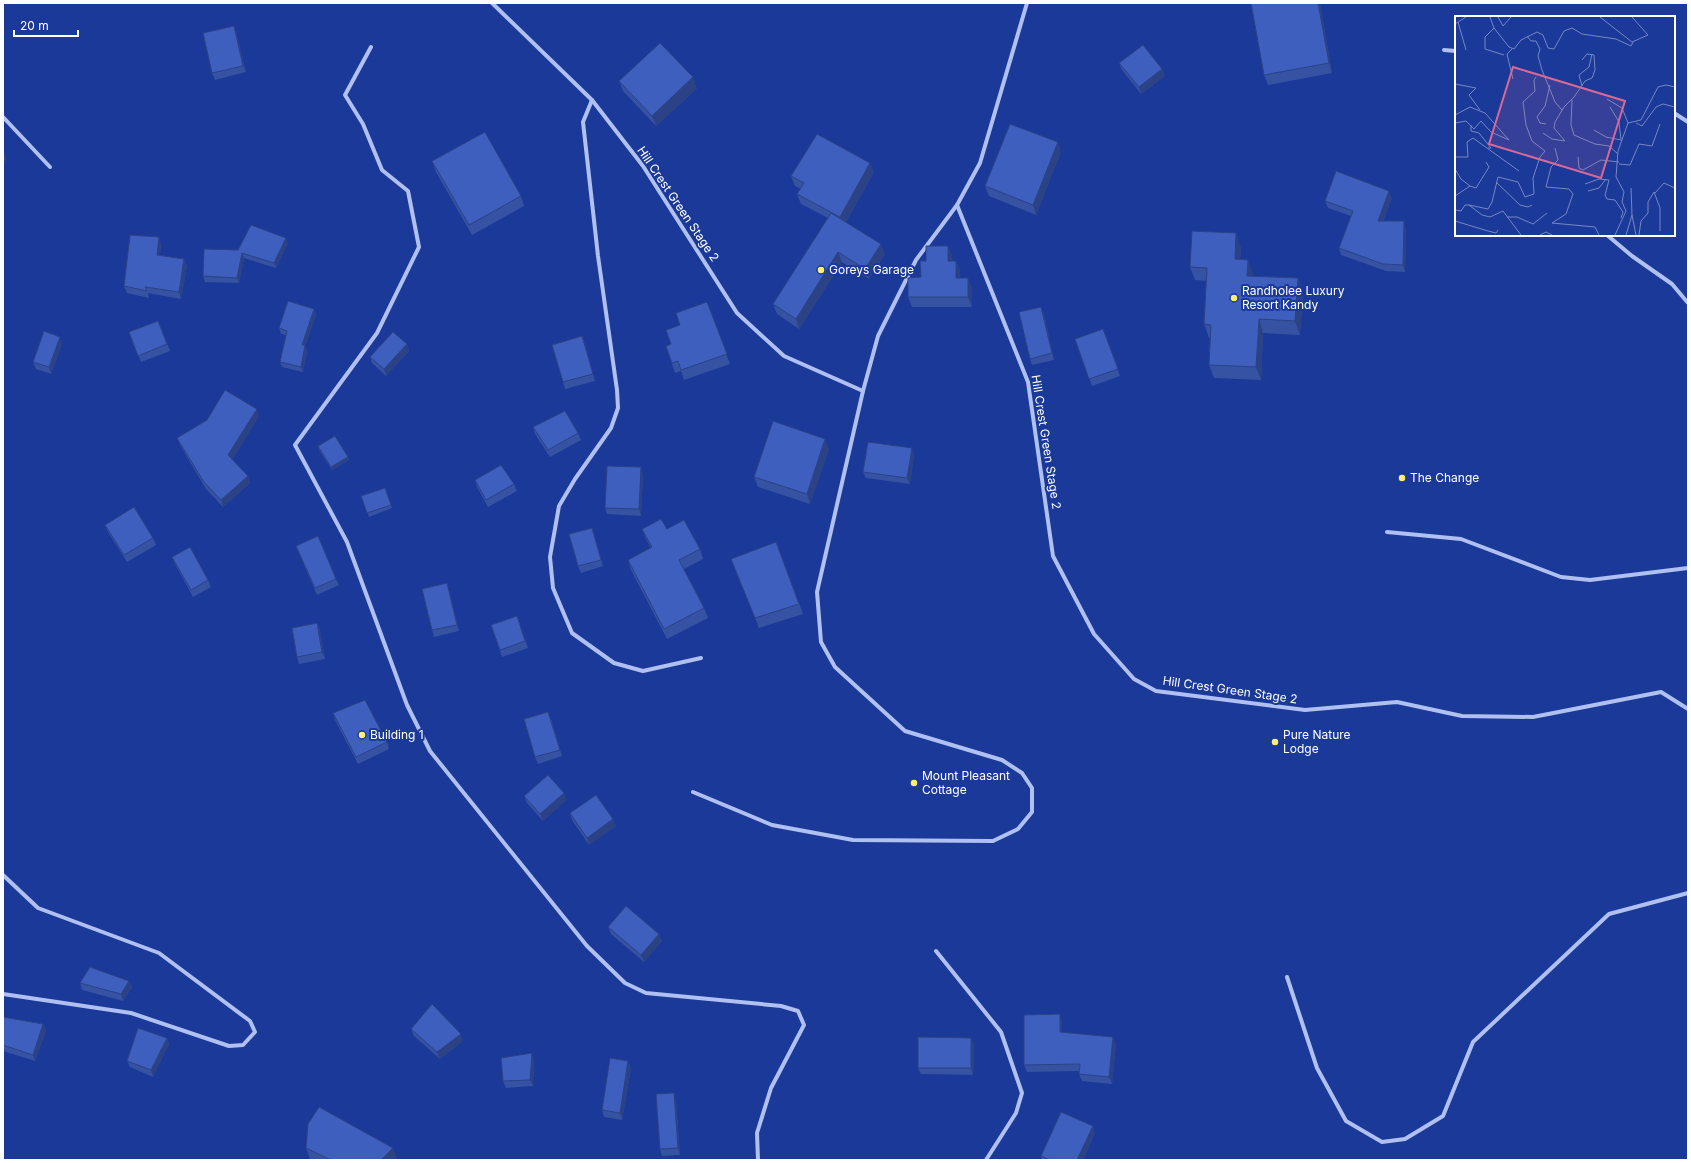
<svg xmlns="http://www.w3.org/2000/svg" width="1691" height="1163" font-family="Inter,sans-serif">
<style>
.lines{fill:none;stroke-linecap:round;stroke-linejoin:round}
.minor{stroke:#afc0f1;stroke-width:4}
.wall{fill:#3552a3}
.shaded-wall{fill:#2b4285}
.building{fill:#3e5fbe;stroke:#2b4285}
.poi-dot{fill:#fff16f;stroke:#1a3999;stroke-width:1.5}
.labels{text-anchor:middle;stroke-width:4;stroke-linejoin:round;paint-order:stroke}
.street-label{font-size:12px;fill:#fff;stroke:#1a3999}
.poi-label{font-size:12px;fill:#fff;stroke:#1a3999;text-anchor:start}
.inset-road{fill:none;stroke:#7688c2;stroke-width:1}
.view{fill:#d76994;fill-opacity:0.15;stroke:#d76994;stroke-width:2}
.inset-edge{fill:none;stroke:#fff;stroke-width:2}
</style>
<rect width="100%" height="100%" fill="#1a3999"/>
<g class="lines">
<g class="minor">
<path d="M492 3 592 100 643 166 737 313 784 356 863 391"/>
<path d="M371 47 345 95 363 124 382 170 408 191 419 247 377 333 295 445 347 542 407 705 430 751 587 946 625 983 646 993 781 1006 798 1011 804 1025 771 1088 757 1133 758 1160"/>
<path d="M1444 50 1456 51"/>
<path d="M592 100 583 122 598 256 617 390 618 408 611 428 575 479 559 506 550 557 553 588 572 633 614 663 643 671 701 658"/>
<path d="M1674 113 1688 122"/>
<path d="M3 117 50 167"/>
<path d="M957 205 1028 382 1053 556 1094 634 1134 679 1156 691 1305 710 1397 702 1462 716 1533 717 1661 692 1688 709"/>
<path d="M1607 235 1632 256 1672 284 1688 303"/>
<path d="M1387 532 1461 539 1561 577 1590 580 1688 568"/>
<path d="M693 792 772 825 853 840 993 841 1018 829 1032 812V788L1022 773 1002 760 905 731 835 667 821 642 817 592 863 391 878 336 916 260 957 205 980 163 1027 3"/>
<path d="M3 875 38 908 159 953 250 1021 255 1032 243 1045 229 1046 131 1013 3 994"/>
<path d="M936 951 1001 1032 1022 1093 1016 1113 986 1160"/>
<path d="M1287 977 1317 1068 1346 1121 1382 1142 1405 1139 1443 1116 1473 1042 1609 914 1688 893"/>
</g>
</g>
<g class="wall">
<path d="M1320 3 1332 73 1268 85 1264 75Z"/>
<path d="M236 32 246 72 215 80 212 73Z"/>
<path d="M1119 63 1162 69 1165 76 1141 94 1122 70Z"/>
<path d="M619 81 697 88 656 126 623 91Z"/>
<path d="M1061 152 1036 215 989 196 985 186Z"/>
<path d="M432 161 521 196 524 206 472 235 436 172Z"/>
<path d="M870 163 874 172 846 222 885 254 869 279 842 262 799 329 777 314 773 304 828 218 801 204 797 194 801 189 795 186 791 176Z"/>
<path d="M1392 198 1383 221 1406 228 1405 272 1386 271 1341 255 1339 248 1351 216 1328 208 1325 201Z"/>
<path d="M288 243 276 268 244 258 239 283 205 282 203 276 238 250Z"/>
<path d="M161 244 160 255 184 259 187 266 181 299 148 293 149 298 127 293 124 286Z"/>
<path d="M948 246 952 256V261H956L960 271V278L972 288V307H912L908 297 921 277 926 261Z"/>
<path d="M1241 247 1240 259 1253 273 1252 276 1298 278 1303 292 1300 335 1263 333 1261 380 1214 378 1209 365 1210 338H1209L1204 324 1206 281 1195 280 1190 267Z"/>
<path d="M707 302 730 364 684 380 681 371 675 373 666 346 671 344 680 325Z"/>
<path d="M314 309 316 315 305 346 307 351 303 372 282 367 280 362 286 335 281 334 279 328Z"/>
<path d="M1044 314 1054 360 1032 365 1030 359Z"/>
<path d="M158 321 170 351 141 362 129 332Z"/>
<path d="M1103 329 1120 376 1092 386 1075 339Z"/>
<path d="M582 336 595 381 565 389 563 382Z"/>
<path d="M62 344 51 374 36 369 33 362Z"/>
<path d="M407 344 409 351 386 376 372 363 370 357Z"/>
<path d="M259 416 232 460 248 476 250 483 223 507 206 489 180 445 177 438Z"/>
<path d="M533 427 578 433 581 440 550 457 535 434Z"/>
<path d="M318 446 348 457 349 460 332 470 319 450Z"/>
<path d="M912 448 914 455 910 484 866 478 863 472Z"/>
<path d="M829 449 810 504 758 487 754 477Z"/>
<path d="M643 474 641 516 607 514 605 508Z"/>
<path d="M475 480 514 484 517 491 488 507 477 487Z"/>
<path d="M385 488 392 508 369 517 361 496Z"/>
<path d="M105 525 153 538 156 545 127 562 108 532Z"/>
<path d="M592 528 603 566 581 573 578 566Z"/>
<path d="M642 529H667L700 549 703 559 684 569 704 608 708 618 667 639 631 570 628 560 651 548 646 539Z"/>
<path d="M776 542 803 614 759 628 731 559Z"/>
<path d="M296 546 336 579 339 585 317 595Z"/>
<path d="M172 557 208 580 211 587 193 597 175 564Z"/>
<path d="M447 583 449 590 459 631 434 637 432 630Z"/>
<path d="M517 616 528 648 502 657 491 625Z"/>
<path d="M317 623 320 630 325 659 299 664 297 657Z"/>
<path d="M333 713 387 742 389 749 358 764 335 720Z"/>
<path d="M551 719 562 756 538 764 535 757Z"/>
<path d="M564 793 566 800 543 821 527 803 524 796Z"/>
<path d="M570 813 613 819 616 826 589 845 572 820Z"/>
<path d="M608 927 659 934 662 941 644 962 611 934Z"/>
<path d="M129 981 132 987 123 1001 82 990 80 983Z"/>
<path d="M3 1017 43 1024 46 1031 35 1061 3 1051Z"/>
<path d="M1062 1021V1032L1116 1044 1112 1084 1082 1081 1079 1074 1080 1071 1027 1072 1024 1065Z"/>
<path d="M411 1029 463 1041 440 1059 414 1036Z"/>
<path d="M167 1038 169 1044 153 1077 130 1067 127 1061Z"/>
<path d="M974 1044 973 1075 921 1074 918 1068Z"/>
<path d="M534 1060 533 1086 506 1088 503 1081Z"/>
<path d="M628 1061 631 1068 622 1120 604 1117 602 1110Z"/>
<path d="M676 1100 680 1155 662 1156 660 1149Z"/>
<path d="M1095 1133 1083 1160H1042L1041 1156Z"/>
<path d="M306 1148 397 1158 395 1160H313L310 1159Z"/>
</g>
<g class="shaded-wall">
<path d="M1318 3H1320L1332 73 1329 63Z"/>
<path d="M234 26 236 32 246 72 243 66Z"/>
<path d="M1162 69 1165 76 1141 94 1139 87Z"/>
<path d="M693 77 697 88 656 126 652 116Z"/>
<path d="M1058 142 1061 152 1036 215 1033 205Z"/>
<path d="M5 153 7 160 3 163V154Z"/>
<path d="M870 163 874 172 843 227 840 217Z"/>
<path d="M1389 191 1392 198 1380 228 1378 221Z"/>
<path d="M1404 221 1406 228 1405 272 1403 265Z"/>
<path d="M1236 233 1241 247 1239 272 1235 259Z"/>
<path d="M159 237 161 244 159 261 157 255Z"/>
<path d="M286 238 288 243 276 268 274 263Z"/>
<path d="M881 244 885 254 869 279 865 269Z"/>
<path d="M948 246 952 256V271L948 261Z"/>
<path d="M838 252 842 262 799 329 796 319Z"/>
<path d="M242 253 244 258 239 283 237 278Z"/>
<path d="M184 259 187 266 181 299 179 292Z"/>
<path d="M1248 260 1253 273 1252 289 1247 276Z"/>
<path d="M956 261 960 271V288L956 278Z"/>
<path d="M968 278 972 288V307L968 297Z"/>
<path d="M1298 278 1303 292 1300 335 1295 321Z"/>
<path d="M1041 307 1044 314 1054 360 1052 353Z"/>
<path d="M314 309 316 315 305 346 307 351 303 372 301 367 302 345Z"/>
<path d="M1259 319 1263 333 1261 380 1256 367Z"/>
<path d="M582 336 585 343 595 381 593 374Z"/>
<path d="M60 337 62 344 51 374 49 367Z"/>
<path d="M407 344 409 351 386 376 384 369Z"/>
<path d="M257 409 259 416 231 462 228 455Z"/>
<path d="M825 439 829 449 810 504 807 494Z"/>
<path d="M912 448 914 455 910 484 907 478Z"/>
<path d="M348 457 349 460 332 470 331 467Z"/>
<path d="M641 467 643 474 641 516 639 509Z"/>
<path d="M248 476 250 483 223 507 221 500Z"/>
<path d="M447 583 449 590 459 631 457 625Z"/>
<path d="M317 623 320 630 325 659 322 652Z"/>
<path d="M564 793 566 800 543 821 540 814Z"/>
<path d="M613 819 616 826 589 845 587 838Z"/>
<path d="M659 934 662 941 644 962 641 955Z"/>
<path d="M129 981 132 987 123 1001 121 994Z"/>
<path d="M1060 1014 1062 1021V1039L1060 1032Z"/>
<path d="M43 1024 46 1031 35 1061 33 1055Z"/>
<path d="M461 1034 463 1041 440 1059 437 1052Z"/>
<path d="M1113 1037 1116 1044 1112 1084 1109 1077Z"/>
<path d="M167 1038 169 1044 153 1077 151 1070Z"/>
<path d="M971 1038 974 1044 973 1075 971 1068Z"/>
<path d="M532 1053 534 1060 533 1086 530 1080Z"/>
<path d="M628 1061 631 1068 622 1120 620 1113Z"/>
<path d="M674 1093 676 1100 680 1155 678 1148Z"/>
<path d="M1093 1126 1095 1133 1083 1160H1077Z"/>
<path d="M393 1148 397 1158 395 1160H381Z"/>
</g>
<g class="building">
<path d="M1251 3H1318L1329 63 1264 75Z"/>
<path d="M234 26 243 66 212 73 203 33Z"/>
<path d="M660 43 693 77 652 116 619 81Z"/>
<path d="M1143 45 1162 69 1139 87 1119 63Z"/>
<path d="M1010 124 1058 142 1033 205 985 186Z"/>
<path d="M485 132 521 196 469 225 432 161Z"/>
<path d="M817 134 870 163 840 217 797 194 804 183 791 176Z"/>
<path d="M1336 171 1389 191 1378 221H1404L1403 265 1383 264 1339 248 1353 211 1325 201Z"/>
<path d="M831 213 881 244 865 269 838 252 796 319 773 304Z"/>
<path d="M251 225 286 238 274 263 242 253 237 278 203 276 204 249 238 250Z"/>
<path d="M1192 231 1236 233 1235 259 1248 260 1247 276 1298 278 1295 321 1259 319 1256 367 1209 365 1211 325 1204 324 1207 268 1190 267Z"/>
<path d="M130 235 159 237 157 255 184 259 179 292 145 287 147 291 124 286Z"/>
<path d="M926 246H948V261H956V278H968V297H908V278L921 277 920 261H926Z"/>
<path d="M288 301 314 309 302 345H305L301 367 280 362 287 331 279 328Z"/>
<path d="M707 302 727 354 681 370 678 361 672 363 666 346 671 344 666 330 680 325 676 313Z"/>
<path d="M1041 307 1052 353 1030 359 1019 312Z"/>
<path d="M158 321 167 344 138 356 129 332Z"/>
<path d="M1103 329 1118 369 1089 379 1075 339Z"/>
<path d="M44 331 60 337 49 367 33 362Z"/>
<path d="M393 332 407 344 384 369 370 357Z"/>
<path d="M582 336 593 374 563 382 552 345Z"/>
<path d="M225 390 257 409 228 455 248 476 221 500 204 482 177 438 207 420Z"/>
<path d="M565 411 578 433 548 450 533 427Z"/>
<path d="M773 421 825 439 807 494 754 477Z"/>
<path d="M335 436 348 457 331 467 318 446Z"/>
<path d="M868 442 912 448 907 478 863 472Z"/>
<path d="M501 465 514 484 486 500 475 480Z"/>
<path d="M607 466 641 467 639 509 605 508Z"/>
<path d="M385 488 391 505 367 513 361 496Z"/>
<path d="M134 507 153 538 124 555 105 525Z"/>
<path d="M661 519 667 529 684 520 700 549 679 560 704 608 664 629 628 560 652 547 642 529Z"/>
<path d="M592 528 601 560 578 566 569 534Z"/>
<path d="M318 536 336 579 315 588 296 546Z"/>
<path d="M776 542 799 604 755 618 731 559Z"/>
<path d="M190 547 208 580 191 590 172 557Z"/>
<path d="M447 583 457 625 432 630 422 589Z"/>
<path d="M517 616 525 641 500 650 491 625Z"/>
<path d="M317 623 322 652 297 657 292 628Z"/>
<path d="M365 700 387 742 356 757 333 713Z"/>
<path d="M548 712 560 750 535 757 524 719Z"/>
<path d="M548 775 564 793 540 814 524 796Z"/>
<path d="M596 795 613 819 587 838 570 813Z"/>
<path d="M626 906 659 934 641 955 608 927Z"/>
<path d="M90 967 129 981 121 994 80 983Z"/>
<path d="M432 1004 461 1034 437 1052 411 1029Z"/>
<path d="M1060 1014V1032L1113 1037 1109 1077 1079 1074 1080 1064 1024 1065V1015Z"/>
<path d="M3 1017 43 1024 33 1055 3 1045Z"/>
<path d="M138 1028 167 1038 151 1070 127 1061Z"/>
<path d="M918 1037 971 1038V1068H918Z"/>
<path d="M532 1053 530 1080 503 1081 501 1058Z"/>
<path d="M610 1058 628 1061 620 1113 602 1110Z"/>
<path d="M674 1093 678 1148 660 1149 656 1094Z"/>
<path d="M319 1107 393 1148 381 1160H331L306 1148 308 1124Z"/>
<path d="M1061 1112 1093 1126 1077 1160H1050L1041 1156Z"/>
</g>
<g class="poi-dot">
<circle cx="821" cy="270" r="4"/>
<circle cx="1234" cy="298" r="4"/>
<circle cx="1402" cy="478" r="4"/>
<circle cx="362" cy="735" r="4"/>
<circle cx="1275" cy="742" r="4"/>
<circle cx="914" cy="783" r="4"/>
</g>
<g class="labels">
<g class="street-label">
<text transform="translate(678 204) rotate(56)" y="4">Hill Crest Green Stage 2</text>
<text transform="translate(1046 442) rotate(81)" y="4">Hill Crest Green Stage 2</text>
<text transform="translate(1230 690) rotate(8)" y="4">Hill Crest Green Stage 2</text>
</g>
<g class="poi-label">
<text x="829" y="274">Goreys Garage</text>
<text x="1242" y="295">Randholee Luxury<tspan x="1242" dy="14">Resort Kandy</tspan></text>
<text x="1410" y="482">The Change</text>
<text x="370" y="739">Building 1</text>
<text x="1283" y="739">Pure Nature<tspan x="1283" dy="14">Lodge</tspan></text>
<text x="922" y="780">Mount Pleasant<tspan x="922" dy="14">Cottage</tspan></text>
</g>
</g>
<g transform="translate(1455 16)">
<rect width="220" height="220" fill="#1a3999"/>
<path class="inset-road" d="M35 1 39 12 54 31 59 33 66 24 82 16 88 19 93 32 99 33 109 15 117 12 127 18 161 23 176 30 178 26M43 1 48 10 56 1M145 1 177 26 193 19 177 1M3 6 11 34M0 8 11 1M39 12 30 21V33L49 39M72 20 76 25H81L85 33 83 40 87 54 100 86 107 94M57 33 52 38 58 63M0 68 21 72 14 79 25 94M127 70 124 59 134 51 137 38M152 83 167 92 173 107 163 135 161 161 169 176 167 186 171 195 160 219M117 84 116 109 119 119 140 128 154 130 163 138M0 99 15 91 30 97 54 124 36 116 26 105 19 113 11 105 0 107M173 107 186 104 203 71 211 69 220 71M181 107 187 110 201 91 208 88 220 91M91 108 85 107 82 101 90 90 95 69M16 109V115L24 117 36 132H33M139 114 151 121 166 124 164 106 155 91M88 117 97 123 110 125 99 112 100 106 109 91 119 81 130 65 137 62 140 54 139 39 132 38 127 44M100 132 103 144 96 151 91 171 114 173 118 178 111 198 97 207 140 211 144 219M0 141H13L12 126 18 122 64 155M123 141 124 152 128 154 146 144 164 146M164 148 175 149 184 128 197 130 205 108M0 153 6 163 15 170 0 180M41 166 65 189 73 191 77 189M130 168 144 163 154 164 150 179 152 183 160 184 168 196 166 202M15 170 21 172 34 151 31 146M176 172 177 199M133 175 144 172 151 163M200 177 209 167 220 172M14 189 33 193 37 186 43 161 63 166 70 181 79 178 78 162 85 141 90 135 77 125 71 109 68 86 80 75 79 64 81 61M0 194 6 195 10 189H14L27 199 35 201 48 195 66 219M52 201H62L78 208 92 197M0 205 33 215 41 217 43 214M85 219 91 216 97 219M171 219 177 199 181 219M184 219 186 205 193 197V186L199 176 205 192V215"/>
<path class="view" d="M58 51 170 85 146 162 34 128Z"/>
<rect width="220" height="220" class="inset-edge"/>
</g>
<rect width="1691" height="1163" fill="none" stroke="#ffffff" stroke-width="8"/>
<path d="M14 30v6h64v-6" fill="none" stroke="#ffffff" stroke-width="2"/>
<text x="20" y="30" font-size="12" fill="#ffffff" stroke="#1a3999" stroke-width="3" paint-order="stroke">20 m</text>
</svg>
